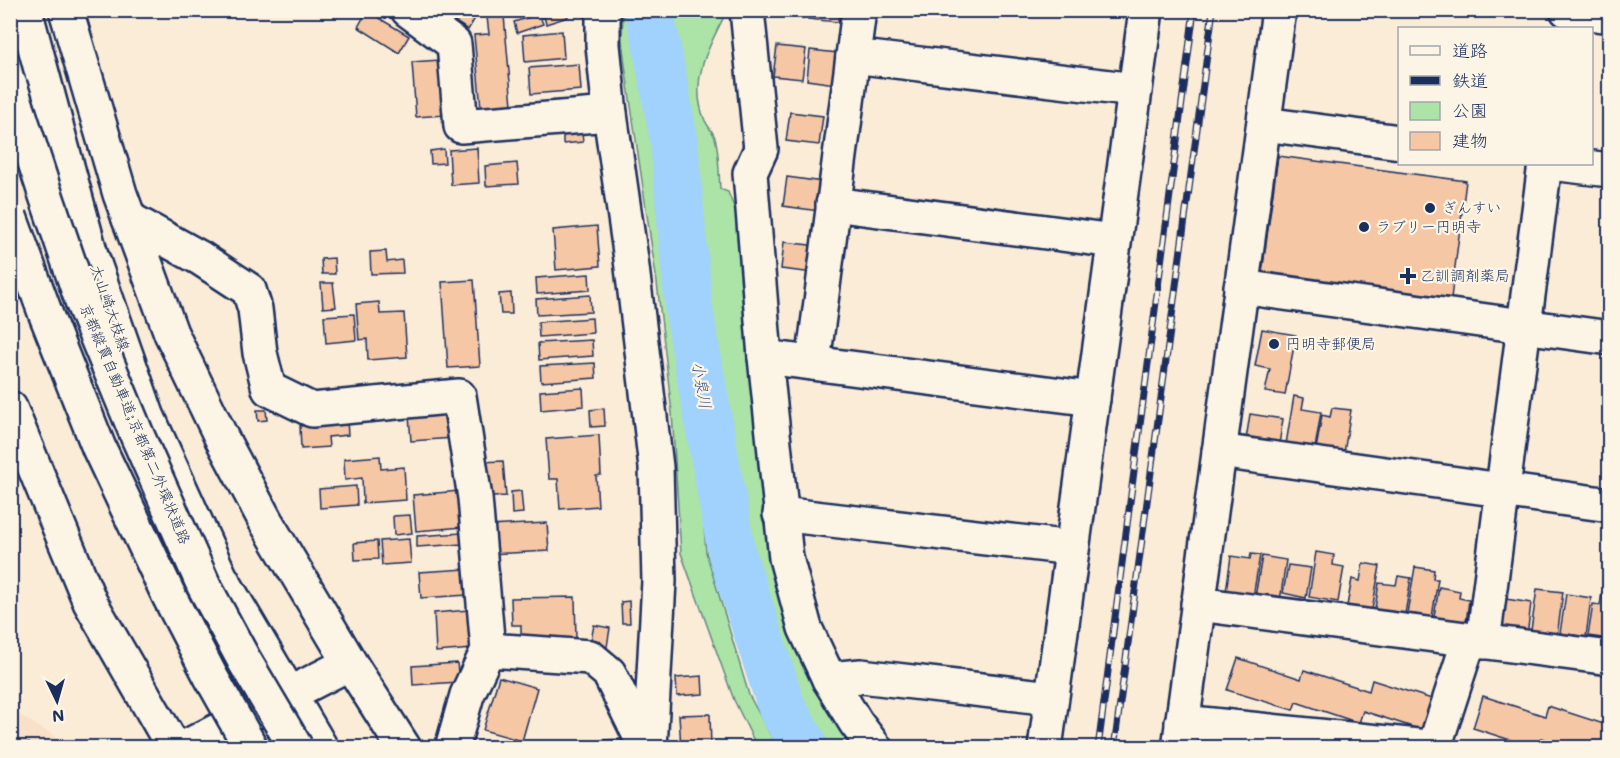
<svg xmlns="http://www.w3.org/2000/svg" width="1620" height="758" font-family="Mali,'Klee One',sans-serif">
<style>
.built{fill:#f9e1c9}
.green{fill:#ace3a6;stroke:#648982;stroke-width:1.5}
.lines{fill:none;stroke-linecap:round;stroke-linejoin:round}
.river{stroke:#a0d2fd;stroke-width:48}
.building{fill:#f5c7a5;stroke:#1b2f5e;stroke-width:1.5}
.minor-casing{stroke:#1b2f5e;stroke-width:38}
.major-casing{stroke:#1b2f5e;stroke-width:38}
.minor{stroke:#fcf5e5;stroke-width:33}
.major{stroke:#fcf5e5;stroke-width:33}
.rail-casing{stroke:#1b2f5e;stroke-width:7}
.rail{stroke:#fcf5e5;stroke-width:4.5;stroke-dasharray:14;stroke-linecap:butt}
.highway-bridge-casing{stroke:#1b2f5e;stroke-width:38;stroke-linecap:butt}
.highway-bridge{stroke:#fcf5e5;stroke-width:33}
.poi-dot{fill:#1b2f5e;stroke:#fcf5e5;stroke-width:2}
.labels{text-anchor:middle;stroke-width:4.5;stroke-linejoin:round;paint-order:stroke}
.poi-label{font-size:15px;fill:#1b2f5e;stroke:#fcf5e5;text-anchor:start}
.street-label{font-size:15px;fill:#1b2f5e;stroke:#fcf5e5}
.water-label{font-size:16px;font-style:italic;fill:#3c5886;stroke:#fcf5e5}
</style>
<rect width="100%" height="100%" fill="#fbecd8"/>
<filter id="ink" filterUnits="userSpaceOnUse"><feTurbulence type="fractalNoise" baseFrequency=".0167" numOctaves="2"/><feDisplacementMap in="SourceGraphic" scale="12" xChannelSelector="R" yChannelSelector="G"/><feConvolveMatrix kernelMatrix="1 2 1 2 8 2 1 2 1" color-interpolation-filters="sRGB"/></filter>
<g filter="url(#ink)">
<path class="built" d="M11 710 55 736 53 747 11 748Z"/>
<g class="green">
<path d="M723 10 726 13C709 46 689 80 704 118 706 125 713 131 715 138 719 150 719 175 720 189L728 192 736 212 776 557 857 747H817L788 692 762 621 741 551 723 465 720 403 714 357 708 330 684 117 678 37 670 11Z"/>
<path d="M623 13 641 16 659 134 667 216 693 389 706 552 749 695 777 747H757L734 700 681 553 672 413 657 283 625 65 622 39Z"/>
</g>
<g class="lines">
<path class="river" d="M648 10 655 36 674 140 689 311 732 554 782 708 805 748"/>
</g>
<g class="building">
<path d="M440 10H457L450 22 438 14Z"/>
<path d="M461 10H480L468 30 454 21Z"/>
<path d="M548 10H566L568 17 546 24 543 12Z"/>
<path d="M774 10H805L804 18 773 15Z"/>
<path d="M808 10H839L838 22 808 19Z"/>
<path d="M367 11 409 36 399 53 358 27Z"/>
<path d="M539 14 543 24 517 33 514 22Z"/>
<path d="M504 16 512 105 481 108 474 35 489 34 487 17Z"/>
<path d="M562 31 564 58 525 62 523 35Z"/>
<path d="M777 46 806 49 802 79 773 76Z"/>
<path d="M810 50 838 53 835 84 807 80Z"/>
<path d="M440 60 444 115 416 117 412 62Z"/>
<path d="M579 64 581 90 531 94 529 68Z"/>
<path d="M790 112 823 116 819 145 786 141Z"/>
<path d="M582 133 583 142 563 144V135Z"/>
<path d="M477 148 479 183 451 185 449 150Z"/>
<path d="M444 149 445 163 431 164 430 151Z"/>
<path d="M1278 156 1466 181 1451 298 1262 273Z"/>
<path d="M517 163 519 184 486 186 485 166Z"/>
<path d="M787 177 823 182 819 211 783 206Z"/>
<path d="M597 226 600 266 556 270 553 230Z"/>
<path d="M784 242 818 246 814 273 781 269Z"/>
<path d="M386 251 387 262 402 260 403 273 371 274 370 252Z"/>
<path d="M334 258 335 274H322L321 259Z"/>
<path d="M589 274 590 290 537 294 536 278Z"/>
<path d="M474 280 480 366 448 368 442 282Z"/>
<path d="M321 283H333L336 307 323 308Z"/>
<path d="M511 293 512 314H501L499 294Z"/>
<path d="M590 295 591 312 537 315 536 299Z"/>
<path d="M379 302 380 314 404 313 407 357 368 360 367 339 359 340 356 304Z"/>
<path d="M354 314 356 340 326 343 324 316Z"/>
<path d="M592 318 593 333 539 337 538 322Z"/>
<path d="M1262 329 1296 335 1285 395 1265 392 1270 369 1255 366Z"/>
<path d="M592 340 593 356 539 360 538 343Z"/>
<path d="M595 363 596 378 541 382 540 366Z"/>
<path d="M583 388 584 406 541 410 540 391Z"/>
<path d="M1294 396 1304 398 1302 409 1321 412 1314 454 1285 450Z"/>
<path d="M604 408 605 426 591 427 590 410Z"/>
<path d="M1332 408 1351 410 1344 453 1316 449 1322 415 1330 417Z"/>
<path d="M257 410H266L267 420 258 421Z"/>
<path d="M452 413 454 438 411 441 409 416Z"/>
<path d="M1250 414 1283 419 1278 451 1245 446Z"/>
<path d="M347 421 348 435 328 437 329 447 301 449 300 426Z"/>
<path d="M599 435 601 475 596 476 598 506 560 509 558 479H549L546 439Z"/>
<path d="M380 456 381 469 404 467 406 500 363 503 362 478 345 480 344 459Z"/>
<path d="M503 461 506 496 482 498 479 462Z"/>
<path d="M356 486 357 505 320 508 319 489Z"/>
<path d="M460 491 463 527 416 531 413 495Z"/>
<path d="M521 491 523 513 512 514 511 492Z"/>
<path d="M410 515 412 533 394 535 393 516Z"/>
<path d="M547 523 549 551 489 554 488 526Z"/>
<path d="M462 533 463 544 417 547V536Z"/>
<path d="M409 539 411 563 382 565 380 541Z"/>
<path d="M377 541 378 559 355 560 354 543Z"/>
<path d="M1316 552 1334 555 1333 565 1344 567 1338 602 1309 597Z"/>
<path d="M1251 554 1260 555 1253 597 1226 592 1231 556 1250 559Z"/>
<path d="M1262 556 1286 560 1280 601 1255 597Z"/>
<path d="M1363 563 1380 566 1371 615 1346 611 1352 579 1360 581Z"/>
<path d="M1288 565 1311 568 1306 598 1283 593Z"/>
<path d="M1415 567 1434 570 1433 579H1438L1432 617 1407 613Z"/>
<path d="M466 569 468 595 421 598 419 572Z"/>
<path d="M1398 576 1411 578 1404 620 1374 615 1379 583 1396 585Z"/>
<path d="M1439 587 1460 591 1459 598 1469 600 1466 623 1434 617Z"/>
<path d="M1537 589 1563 592 1557 636 1530 637Z"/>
<path d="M1602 593 1610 594V639L1588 636 1593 604 1600 605Z"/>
<path d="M1566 594 1591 598 1586 637 1560 633Z"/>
<path d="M575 597 576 639 521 640V625H512L511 598Z"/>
<path d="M1506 599 1531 603 1527 636 1511 633 1502 626Z"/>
<path d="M629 601 630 623H622L621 602Z"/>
<path d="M469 610 472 649 436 652 434 613Z"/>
<path d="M594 625 610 628 606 653 589 650Z"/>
<path d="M1238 658 1301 679 1304 670 1369 691 1372 680 1438 701 1428 732 1363 711 1359 723 1296 702 1293 710 1227 690Z"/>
<path d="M457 663 459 682 413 685 412 666Z"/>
<path d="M702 676 703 694 677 696 676 678Z"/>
<path d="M499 677 537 688 522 741 483 730Z"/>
<path d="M1483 696 1545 716 1548 706 1610 726V747L1569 748 1541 738 1538 748H1535L1473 728Z"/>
<path d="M710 714 711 748H681L679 715Z"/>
<path d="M10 736 19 744 29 743 30 748H10Z"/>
<path d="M623 739 624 748H603L602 740Z"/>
</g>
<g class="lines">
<g class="minor-casing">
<g id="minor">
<path d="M66 10 120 194 171 333 222 439 265 520 350 663 184 748"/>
<path d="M408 10 454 44 461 126 610 114"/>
<path d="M603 10V45L610 114 631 259 656 467 659 581 650 748"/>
<path d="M747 10 761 149 750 173 765 357 786 558 805 628 829 679 856 723 875 748"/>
<path d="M1567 10 1610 16"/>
<path d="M853 56 1135 90"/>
<path d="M1264 124 1400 142"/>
<path d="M1559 164 1610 170"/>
<path d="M833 204 1114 241"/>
<path d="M129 219 200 258 249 290 255 309 260 353 269 389 312 410 459 396 475 498 488 650 467 695 452 748"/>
<path d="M1241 287 1610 338"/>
<path d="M765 357 1093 399"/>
<path d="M813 363 859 10"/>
<path d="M10 408 90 602 174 748"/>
<path d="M1219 451 1610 505"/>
<path d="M780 514 1072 548"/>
<path d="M1198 604 1610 658"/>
<path d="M1483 642 1545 164"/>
<path d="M488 650 590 657 609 673 646 748"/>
<path d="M350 663 404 748"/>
<path d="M829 679 861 676 1051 698"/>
<path d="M1182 722 1438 748"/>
<path d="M1045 748 1146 10"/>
<path d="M1179 748 1279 10"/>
<path d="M1434 748 1469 640"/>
</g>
</g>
<g class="major-casing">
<path id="major" d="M25 10 91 255 147 415 220 576 321 748"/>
</g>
<use href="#minor" class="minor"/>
<use href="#major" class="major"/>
<g class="rail-casing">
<g id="rail">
<path d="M1098 748 1194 10"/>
<path d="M1114 748 1213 10"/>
</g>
</g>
<use href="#rail" class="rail"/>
<g class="highway-bridge-casing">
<g id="highway-bridge">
<path d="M10 85 43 187 83 304 137 435 204 586 244 660 296 748"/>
<path d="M10 217 46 315 99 448 170 598 211 677 251 748"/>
</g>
</g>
<use href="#highway-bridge" class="highway-bridge"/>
</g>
</g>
<g class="poi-dot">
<circle cx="1430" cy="208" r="6"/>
<circle cx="1364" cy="227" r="6"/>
<path d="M1405 267h6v6h6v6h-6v6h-6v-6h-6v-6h6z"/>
<circle cx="1274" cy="344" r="6"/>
</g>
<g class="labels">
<g class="poi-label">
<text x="1442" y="213">ぎんすい</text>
<text x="1376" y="232">ラブリー円明寺</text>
<text x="1420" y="281">乙訓調剤薬局</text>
<text x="1286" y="349">円明寺郵便局</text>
</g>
<g class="street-label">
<text transform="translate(110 308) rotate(71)" y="5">大山崎大枝線</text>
<text transform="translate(135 424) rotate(67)" y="5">京都縦貫自動車道;京都第二外環状道路</text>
</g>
<g class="water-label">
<text transform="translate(702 385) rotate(80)" y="6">小泉川</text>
</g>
</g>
<rect width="1620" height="758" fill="none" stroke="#fcf5e5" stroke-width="36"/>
<rect x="18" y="18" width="1584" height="722" fill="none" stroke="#1b2f5e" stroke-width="2" filter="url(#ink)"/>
<rect x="1398" y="27" width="195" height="138" fill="#fcf5e5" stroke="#a2a6af" stroke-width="1.5"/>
<rect x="1410" y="46" width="30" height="9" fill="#fcf5e5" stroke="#a2a6af" stroke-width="1.5"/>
<text x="1452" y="57" font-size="18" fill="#1b2f5e">道路</text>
<rect x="1410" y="76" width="30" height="9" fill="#1b2f5e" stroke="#a2a6af" stroke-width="1.5"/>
<text x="1452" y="87" font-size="18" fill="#1b2f5e">鉄道</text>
<rect x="1410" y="102" width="30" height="18" fill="#ace3a6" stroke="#a2a6af" stroke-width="1.5"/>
<text x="1452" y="117" font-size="18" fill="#1b2f5e">公園</text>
<rect x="1410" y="132" width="30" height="18" fill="#f5c7a5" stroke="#a2a6af" stroke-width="1.5"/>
<text x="1452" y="147" font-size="18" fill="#1b2f5e">建物</text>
<g transform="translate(57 701) rotate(175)" stroke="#fcf5e5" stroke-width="4.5" paint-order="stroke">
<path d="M0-4.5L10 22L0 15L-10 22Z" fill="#1b2f5e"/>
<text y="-9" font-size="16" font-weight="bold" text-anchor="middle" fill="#1b2f5e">N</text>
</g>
</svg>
